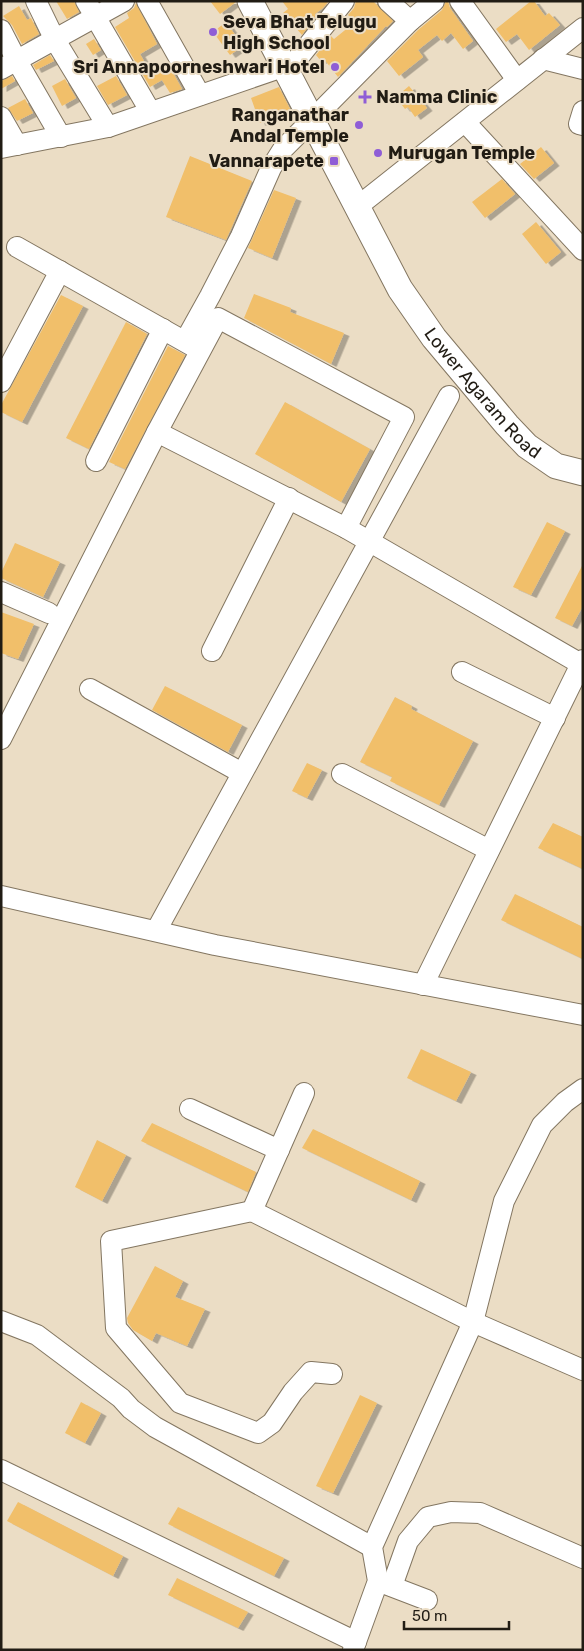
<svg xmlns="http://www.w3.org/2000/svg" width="584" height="1651" font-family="Rubik,sans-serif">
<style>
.building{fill:#f1bf6a;filter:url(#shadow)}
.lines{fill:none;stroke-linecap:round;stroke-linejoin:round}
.minor-casing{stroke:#837661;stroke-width:22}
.major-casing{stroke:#837661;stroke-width:27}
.minor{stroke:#fff;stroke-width:20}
.major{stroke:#fff;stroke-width:25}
.poi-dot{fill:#8f5dd6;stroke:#ebddc5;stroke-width:2}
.labels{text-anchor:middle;stroke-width:4;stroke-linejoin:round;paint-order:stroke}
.poi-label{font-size:18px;font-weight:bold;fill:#211c14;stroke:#ebddc5;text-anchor:start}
.street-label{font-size:18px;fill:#211c14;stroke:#ebddc5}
</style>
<defs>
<filter id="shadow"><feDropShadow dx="5.5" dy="3" stdDeviation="0" flood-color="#0004"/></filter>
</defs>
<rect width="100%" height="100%" fill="#ebddc5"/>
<g class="building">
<path d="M56 1H74L79 12 67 19Z"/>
<path d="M210 1H236V2L220 14Z"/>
<path d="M282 1H329L323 8 315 14 316 16 302 35 283 13 288 9Z"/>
<path d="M356 1H373L393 21 387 27 386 26 338 77 324 59 321 61 316 55 331 36 334 39 355 22 348 15 354 8Z"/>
<path d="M446 1H448L450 8 473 41 463 49 451 33 442 41 437 35 418 50 423 57 399 76 387 61 418 30 442 10Z"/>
<path d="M531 1H534L545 16 549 13 560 25 529 50 517 34 506 42 496 29Z"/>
<path d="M136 3 157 44 140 54 150 72 167 62 182 89 170 93 162 80 150 87 115 27 129 18 127 13 134 8Z"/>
<path d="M19 6 27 20 31 18 39 34 22 44 12 25 3 16Z"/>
<path d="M226 22 243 46 230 55 213 32Z"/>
<path d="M94 39 101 50 93 55 86 44Z"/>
<path d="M50 55 54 61 36 70 33 65Z"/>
<path d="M12 76 15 81 1 89V81Z"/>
<path d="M116 76 127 95 108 105 97 86Z"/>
<path d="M65 79 76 98 62 106 52 86Z"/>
<path d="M409 86 427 108 415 117 408 107 405 109 396 97Z"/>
<path d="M279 87 291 111 260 123 251 98Z"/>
<path d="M25 99 33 113 17 121 8 108Z"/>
<path d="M541 147 554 163 534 179 520 164Z"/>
<path d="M190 156 252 181 226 240 166 217Z"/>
<path d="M502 179 515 194 485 218 472 202Z"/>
<path d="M274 190 296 198 272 258 248 248Z"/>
<path d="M536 222 561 252 546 264 522 234Z"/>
<path d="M254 294 291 308 290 312 344 333 331 364 244 318Z"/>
<path d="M61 295 83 306 22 422 1 412V405Z"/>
<path d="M126 322 147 334 89 449 66 438Z"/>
<path d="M168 346 185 355 125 469 109 462Z"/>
<path d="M285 402 370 449 341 502 255 454Z"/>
<path d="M547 522 565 531 531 595 513 587Z"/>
<path d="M15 543 60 562 43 597 1 578V573Z"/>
<path d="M583 564V606L572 626 555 618Z"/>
<path d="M1 612 34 624 18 659 1 653Z"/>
<path d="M165 686 242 725 228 752 152 710Z"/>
<path d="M395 697 412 706 411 709 473 741 439 805 390 781 392 777 360 762Z"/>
<path d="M307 763 322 770 307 798 292 791Z"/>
<path d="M553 823 583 837V869L538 848Z"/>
<path d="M515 894 583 927V959L501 920Z"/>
<path d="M421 1049 471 1072 456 1101 407 1078Z"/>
<path d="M152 1123 256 1172 248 1192 141 1141Z"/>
<path d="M313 1129 420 1181 411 1200 302 1148Z"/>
<path d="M97 1140 126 1155 102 1201 75 1187Z"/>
<path d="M155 1266 183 1281 175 1297 205 1309 187 1346 156 1333 152 1341 133 1330 128 1323 127 1318Z"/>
<path d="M360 1395 377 1403 333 1493 316 1486Z"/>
<path d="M81 1402 101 1413 85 1443 65 1433Z"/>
<path d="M18 1502 123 1556 113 1576 7 1521Z"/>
<path d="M178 1507 284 1558 274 1576 168 1524Z"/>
<path d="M177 1578 248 1612 238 1628 168 1595Z"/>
</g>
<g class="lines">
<g class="minor-casing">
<g id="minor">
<path d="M36 1 55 40 108 127"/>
<path d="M86 1 150 111"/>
<path d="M147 1 200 95"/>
<path d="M388 1 410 21"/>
<path d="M460 1 517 80"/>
<path d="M1 30 17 61 61 137"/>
<path d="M543 59 583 69"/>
<path d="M1 69 124 1"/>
<path d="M321 111 410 21 434 1"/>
<path d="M583 111 579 124 583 125"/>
<path d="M1 117 17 145"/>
<path d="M465 122 583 250"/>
<path d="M1 148 108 127 294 63 344 1"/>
<path d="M357 207 583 28"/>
<path d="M17 247 196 348"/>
<path d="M185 341 210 296 241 236 271 168 283 149 312 120"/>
<path d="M1 382 60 271"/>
<path d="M157 432 346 528 581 664"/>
<path d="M96 461 163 329"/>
<path d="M1 592 49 613"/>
<path d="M212 651 289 498"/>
<path d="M462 672 555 718"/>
<path d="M90 689 242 773"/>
<path d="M1 739 157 432 218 318 404 417 346 528"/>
<path d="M342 774 489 850"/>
<path d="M1 896 215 945 583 1015"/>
<path d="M156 931 449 396"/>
<path d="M423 985 583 660"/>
<path d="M190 1109 279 1150"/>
<path d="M252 1211 304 1093"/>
<path d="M1 1321 37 1335 121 1398 131 1409 155 1427 372 1547"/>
<path d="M332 1374 311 1372 293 1392 272 1423 258 1433 180 1403 116 1328 111 1241 252 1211 473 1322 583 1370"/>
<path d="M1 1470 356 1642"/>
<path d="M380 1582 427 1600"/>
<path d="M392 1586 408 1541 428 1517 451 1512 480 1513 583 1558"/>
<path d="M353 1650 378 1581 372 1547 473 1322 504 1201 542 1125 565 1102 583 1089"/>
</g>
</g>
<g class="major-casing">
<g id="major">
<path id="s1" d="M250 1 400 289 434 338 507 425 527 446 556 466 583 473"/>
</g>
</g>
<use href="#minor" class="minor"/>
<use href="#major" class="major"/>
</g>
<g class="poi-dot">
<circle cx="213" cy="32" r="5"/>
<circle cx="335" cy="67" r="5"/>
<path d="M362.5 89.5h5v5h5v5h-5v5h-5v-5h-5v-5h5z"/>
<circle cx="359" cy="125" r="5"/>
<circle cx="378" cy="153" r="5"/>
<rect x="329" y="156" width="10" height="10" rx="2.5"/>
</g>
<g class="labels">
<g class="poi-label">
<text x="223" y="28">Seva Bhat Telugu<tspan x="223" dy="21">High School</tspan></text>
<text x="325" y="73" text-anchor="end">Sri Annapoorneshwari Hotel</text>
<text x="376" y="103">Namma Clinic</text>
<text x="349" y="121" text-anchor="end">Ranganathar<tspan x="349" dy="21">Andal Temple</tspan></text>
<text x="388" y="159">Murugan Temple</text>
<text x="324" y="167" text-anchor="end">Vannarapete</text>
</g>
<g class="street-label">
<text dy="6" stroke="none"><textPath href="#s1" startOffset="458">Lower Agaram Road</textPath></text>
</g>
</g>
<rect width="584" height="1651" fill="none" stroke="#211c14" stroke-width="5"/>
<path d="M404 1621v8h105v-8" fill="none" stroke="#211c14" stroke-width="2.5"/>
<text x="412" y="1621" font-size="15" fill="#211c14" stroke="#ebddc5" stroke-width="4" paint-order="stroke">50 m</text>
</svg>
